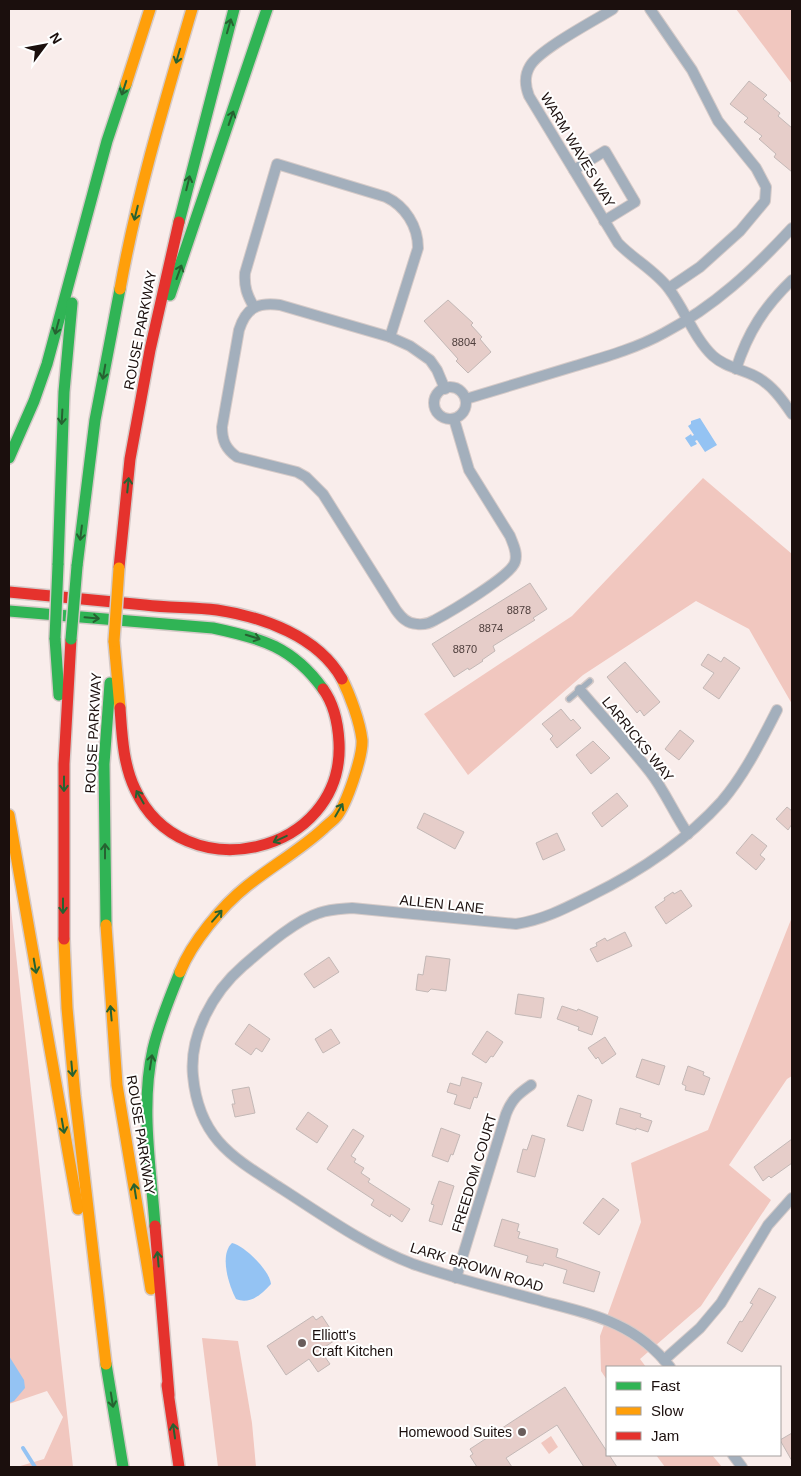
<svg xmlns="http://www.w3.org/2000/svg" width="801" height="1476" font-family="Arial,sans-serif">
<style>
.green{fill:#f1c7bf}
.water{fill:#94c3f3}
.lines{fill:none;stroke-linecap:round;stroke-linejoin:round}
.stream{stroke:#94c3f3;stroke-width:4}
.building{fill:#e6cdc9;stroke:#c3b8b6}
.lane-casing{stroke:#d5cac8;stroke-width:8}
.street-casing{stroke:#d5cac8;stroke-width:12}
.fast-casing{stroke:#d5cac8;stroke-width:14}
.slow-casing{stroke:#d5cac8;stroke-width:14}
.jam-casing{stroke:#d5cac8;stroke-width:14}
.lane{stroke:#a3afbc;stroke-width:5}
.street{stroke:#a3afbc;stroke-width:10}
.fast{stroke:#30b455;stroke-width:11}
.slow{stroke:#ff9f0a;stroke-width:11}
.jam{stroke:#e5322d;stroke-width:11}
.fast-bridge-casing{stroke:#d5cac8;stroke-width:14;stroke-linecap:butt}
.slow-bridge-casing{stroke:#d5cac8;stroke-width:14;stroke-linecap:butt}
.fast-bridge{stroke:#30b455;stroke-width:11}
.slow-bridge{stroke:#ff9f0a;stroke-width:11}
.oneway{stroke:#266231}
.poi-dot{fill:#695d5b;stroke:#fff;stroke-width:2}
.labels{text-anchor:middle;stroke-width:4;stroke-linejoin:round;paint-order:stroke}
.number-label{font-size:11px;fill:#4e3e3c}
.street-label{font-size:14px;fill:#1b0f0d;stroke:#fff}
.poi-label{font-size:14px;fill:#1b0f0d;stroke:#fff;text-anchor:start}
</style>
<rect width="100%" height="100%" fill="#f9edeb"/>
<g class="green">
<path d="M736 9H792V84Z"/>
<path d="M703 478 792 554V704L749 629 696 601 583 675 468 775 424 714 572 616Z"/>
<path d="M9 891 73 1467H17L44 1459 63 1417 47 1391 9 1404Z"/>
<path d="M792 917V1076L787 1079 729 1165 771 1200 701 1306 640 1359 646 1367H607V1380L601 1371 600 1336 641 1222 631 1163 708 1130Z"/>
<path d="M202 1338 238 1341 252 1423 256 1467H218Z"/>
<path d="M551 1436 558 1447 549 1454 541 1443Z"/>
<path d="M656 1455H712L722 1467H665Z"/>
</g>
<g class="water">
<path d="M700 418 717 445 705 452 697 440 695 441 697 444 691 447 685 438 691 434 692 436 694 435 688 426 691 424V421Z"/>
<path d="M232 1243C245 1246 270 1271 271 1284 262 1294 250 1305 236 1299 229 1286 219 1255 232 1243Z"/>
<path d="M9 1356 24 1380 25 1388 14 1401 9 1403Z"/>
</g>
<g class="lines">
<path class="stream" d="M23 1448 35 1467"/>
</g>
<g class="building">
<path d="M749 81 767 95 763 99 780 113 778 116 792 128V172L774 157 776 154 759 139 762 136 744 122 748 118 730 104Z"/>
<path d="M448 300 473 323 471 325 482 337 480 339 491 352 468 373 456 361 458 359 424 321Z"/>
<path d="M530 583 547 609 533 618 535 620 493 646 495 651 482 660 483 661 469 670 468 668 454 677 432 644Z"/>
<path d="M708 654 721 662 724 657 740 668 719 699 703 688 714 673 701 665Z"/>
<path d="M625 662 660 702 644 716 640 710 637 713 607 677Z"/>
<path d="M561 709 571 721 573 719 581 728 557 748 550 739 553 736 542 724Z"/>
<path d="M680 730 694 741 679 760 665 749Z"/>
<path d="M593 741 610 758 591 774 576 755Z"/>
<path d="M617 793 628 806 602 827 592 813Z"/>
<path d="M787 807 792 811V824L788 830 776 819Z"/>
<path d="M424 813 464 832 455 849 417 828Z"/>
<path d="M557 833 565 850 543 860 536 843Z"/>
<path d="M752 834 767 846 760 855 765 859 756 870 736 853Z"/>
<path d="M681 890 692 906 666 924 655 907 665 900 664 898 673 892 674 894Z"/>
<path d="M625 932 632 946 597 962 590 949 597 946 596 943 605 938 607 941Z"/>
<path d="M426 956 450 959 446 991 431 989 428 992 416 990 418 974 423 975Z"/>
<path d="M329 957 339 972 314 988 304 974Z"/>
<path d="M518 994 544 998 541 1018 515 1014Z"/>
<path d="M562 1006 577 1011 578 1009 598 1017 592 1035 578 1030 579 1027 557 1019Z"/>
<path d="M249 1024 270 1039 262 1052 256 1048 251 1055 235 1044Z"/>
<path d="M331 1029 340 1043 323 1053 315 1039Z"/>
<path d="M487 1031 503 1042 493 1057 491 1056 486 1063 472 1054Z"/>
<path d="M605 1037 616 1054 602 1064 598 1057 596 1059 588 1048Z"/>
<path d="M642 1059 665 1066 659 1085 636 1077Z"/>
<path d="M688 1066 704 1072 703 1075 710 1078 704 1095 685 1090 686 1086 682 1084Z"/>
<path d="M462 1077 482 1083 477 1098 474 1097 470 1109 454 1104 457 1095 447 1092 450 1083 460 1086Z"/>
<path d="M249 1087 255 1113 235 1117 232 1104H235L232 1090Z"/>
<path d="M578 1095 592 1100 583 1131 567 1126Z"/>
<path d="M620 1108 641 1114 640 1117 652 1121 648 1132 636 1128V1130L616 1124Z"/>
<path d="M308 1112 328 1126 317 1143 296 1129Z"/>
<path d="M441 1128 460 1135 453 1155 451 1154 448 1162 432 1156Z"/>
<path d="M353 1129 364 1136 351 1156 356 1159 354 1162 364 1168 361 1173 370 1179 368 1182 410 1209 402 1222 391 1214 390 1217 371 1205 374 1200 327 1169Z"/>
<path d="M532 1135 545 1139 535 1177 517 1172 523 1149 527 1150Z"/>
<path d="M792 1139V1163L771 1178 769 1176 763 1181 754 1167Z"/>
<path d="M439 1181 454 1186 442 1225 429 1221 434 1205 431 1204Z"/>
<path d="M603 1198 619 1210 599 1235 583 1223Z"/>
<path d="M502 1219 519 1224 517 1231 520 1232 518 1238 558 1249 556 1257 600 1272 594 1292 563 1283 567 1270 544 1263 543 1266 526 1262 528 1256 494 1246Z"/>
<path d="M759 1288 776 1297 742 1352 727 1343 740 1321 742 1322 753 1304 750 1303Z"/>
<path d="M313 1316 316 1320 322 1316 337 1339 320 1350 330 1364 318 1372 309 1359 286 1375 267 1346Z"/>
<path d="M565 1387 617 1467H584L557 1425 506 1458 512 1467H477L470 1456 473 1454 470 1449Z"/>
<path d="M792 1433V1461L780 1440Z"/>
</g>
<g class="lines">
<g class="lane-casing">
<path id="lane" d="M569 699 590 681"/>
</g>
<g class="street-casing">
<g id="street">
<path d="M613 9C594 21 540 49 530 66 524 76 525 86 529 96L618 243C633 259 656 271 669 289 685 310 694 338 713 356 725 367 741 369 755 376 771 384 782 399 792 414"/>
<path d="M650 9 692 70 718 121 756 168 766 187 765 201 740 231 700 267 669 288"/>
<path d="M574 170 605 151 635 202 604 221"/>
<path d="M254 307C247 295 244 287 245 273L277 164 386 197C405 206 418 226 418 248L390 337"/>
<path d="M736 369C748 332 764 307 792 280"/>
<circle cx="450" cy="403" r="16"/>
<path d="M445 389 437 370 430 360 410 346 390 337 280 305C257 302 246 308 239 330L222 427C222 441 226 449 237 457L297 472 306 477 323 494 396 610C401 617 407 624 417 624 423 625 430 623 435 620 450 612 511 576 515 562 518 553 513 544 510 536L469 470 454 419"/>
<path d="M466 399C502 388 539 377 575 366 605 357 637 348 664 333 715 306 753 270 792 228"/>
<path d="M580 690C603 717 628 744 650 772 665 791 674 814 688 834"/>
<path d="M456 1278 506 1114C512 1099 518 1094 531 1085"/>
<path d="M664 1360 700 1328 721 1303 768 1225 792 1198"/>
<path d="M670 1367C633 1320 588 1314 534 1299 494 1288 453 1278 413 1264 366 1246 324 1216 282 1189 234 1158 199 1140 193 1076 189 1035 213 992 243 966 263 949 294 921 319 913 330 909 340 909 352 908L516 924C543 920 566 908 590 896 639 872 685 842 722 801 745 774 761 741 777 710"/>
<path d="M733 1455 742 1467"/>
</g>
</g>
<g class="fast-casing">
<g id="fast">
<path d="M179 222 234 9"/>
<path d="M170 295 267 9"/>
<path d="M9 458 34 401 47 364 107 141 126 84"/>
<path d="M58 565 64 392 72 303"/>
<path d="M77 566 95 420 120 289"/>
<path d="M9 611 213 628C261 638 293 647 323 689"/>
<path d="M55 638 59 695"/>
<path d="M106 925 104 764 110 683"/>
<path d="M155 1226C151 1168 140 1106 153 1049 159 1023 170 997 180 972"/>
<path d="M106 1364 123 1467"/>
</g>
</g>
<g class="slow-casing">
<g id="slow">
<path d="M126 84 150 9"/>
<path d="M120 289C137 194 165 101 192 9"/>
<path d="M114 641 120 708"/>
<path d="M9 815 78 1209"/>
<path d="M106 925 117 1085 151 1289"/>
<path d="M64 939 67 1008 75 1096 106 1364"/>
<path d="M180 972C192 942 222 906 247 886 272 866 300 850 323 829 328 824 334 820 337 816 347 803 363 756 362 740 360 722 350 695 342 679"/>
</g>
</g>
<g class="jam-casing">
<g id="jam">
<path d="M119 568 130 459 150 350 179 222"/>
<path d="M9 592C54 596 100 601 145 605 169 608 193 607 217 610 263 617 318 636 342 679"/>
<path d="M120 708C122 735 123 764 135 789 182 892 345 855 339 742 338 723 334 704 323 689"/>
<path d="M64 939V764L71 639"/>
<path d="M155 1226 169 1395"/>
<path d="M167 1385 179 1467"/>
</g>
</g>
<use href="#lane" class="lane"/>
<use href="#street" class="street"/>
<use href="#fast" class="fast"/>
<use href="#slow" class="slow"/>
<use href="#jam" class="jam"/>
<g class="fast-bridge-casing">
<g id="fast-bridge">
<path d="M55 638 58 565"/>
<path d="M71 639 77 566"/>
</g>
</g>
<g class="slow-bridge-casing">
<path id="slow-bridge" d="M114 641 119 568"/>
</g>
<use href="#fast-bridge" class="fast-bridge"/>
<use href="#slow-bridge" class="slow-bridge"/>
</g>
<defs><path id="oneway-shaft" d="M-6 0H5M1.5-3L5.5 0L1.5 3" fill="none" stroke-width="1.6" stroke-linecap="round" stroke-linejoin="round" transform="scale(1.25)"/></defs>
<g class="oneway">
<use href="#oneway-shaft" transform="translate(229 26) rotate(-74)"/>
<use href="#oneway-shaft" transform="translate(178 56) rotate(106)"/>
<use href="#oneway-shaft" transform="translate(124 88) rotate(108)"/>
<use href="#oneway-shaft" transform="translate(231 118) rotate(-71)"/>
<use href="#oneway-shaft" transform="translate(188 183) rotate(-76)"/>
<use href="#oneway-shaft" transform="translate(136 213) rotate(104)"/>
<use href="#oneway-shaft" transform="translate(179 272) rotate(-70)"/>
<use href="#oneway-shaft" transform="translate(57 327) rotate(105)"/>
<use href="#oneway-shaft" transform="translate(104 372) rotate(100)"/>
<use href="#oneway-shaft" transform="translate(62 417) rotate(93)"/>
<use href="#oneway-shaft" transform="translate(128 485) rotate(-84)"/>
<use href="#oneway-shaft" transform="translate(81 533) rotate(97)"/>
<use href="#oneway-shaft" transform="translate(92 618) rotate(5)"/>
<use href="#oneway-shaft" transform="translate(253 637) rotate(17)"/>
<use href="#oneway-shaft" transform="translate(64 784) rotate(90)"/>
<use href="#oneway-shaft" transform="translate(140 797) rotate(-120)"/>
<use href="#oneway-shaft" transform="translate(339 810) rotate(-60)"/>
<use href="#oneway-shaft" transform="translate(280 839) rotate(155)"/>
<use href="#oneway-shaft" transform="translate(105 851) rotate(-90)"/>
<use href="#oneway-shaft" transform="translate(63 906) rotate(90)"/>
<use href="#oneway-shaft" transform="translate(217 916) rotate(-49)"/>
<use href="#oneway-shaft" transform="translate(35 966) rotate(80)"/>
<use href="#oneway-shaft" transform="translate(111 1013) rotate(-95)"/>
<use href="#oneway-shaft" transform="translate(151 1062) rotate(-81)"/>
<use href="#oneway-shaft" transform="translate(72 1069) rotate(85)"/>
<use href="#oneway-shaft" transform="translate(63 1126) rotate(80)"/>
<use href="#oneway-shaft" transform="translate(135 1191) rotate(-99)"/>
<use href="#oneway-shaft" transform="translate(158 1259) rotate(-95)"/>
<use href="#oneway-shaft" transform="translate(112 1400) rotate(81)"/>
<use href="#oneway-shaft" transform="translate(174 1431) rotate(-98)"/>
</g>
<g class="poi-dot">
<circle cx="302" cy="1343" r="5"/>
<circle cx="522" cy="1432" r="5"/>
</g>
<g class="labels">
<g class="number-label">
<text x="464" y="346">8804</text>
<text x="519" y="614">8878</text>
<text x="491" y="632">8874</text>
<text x="465" y="653">8870</text>
</g>
<g class="street-label">
<text transform="translate(578 150) rotate(59)" y="5">WARM WAVES WAY</text>
<text transform="translate(140 330) rotate(-79)" y="5">ROUSE PARKWAY</text>
<text transform="translate(93 733) rotate(-87)" y="5">ROUSE PARKWAY</text>
<text transform="translate(638 739) rotate(51)" y="5">LARRICKS WAY</text>
<text transform="translate(442 904) rotate(6)" y="5">ALLEN LANE</text>
<text transform="translate(141 1135) rotate(81)" y="5">ROUSE PARKWAY</text>
<text transform="translate(474 1173) rotate(-73)" y="5">FREEDOM COURT</text>
<text transform="translate(477 1267) rotate(17)" y="5">LARK BROWN ROAD</text>
</g>
<g class="poi-label">
<text x="312" y="1340">Elliott's<tspan x="312" dy="16">Craft Kitchen</tspan></text>
<text x="512" y="1437" text-anchor="end">Homewood Suites</text>
</g>
</g>
<rect width="801" height="1476" fill="none" stroke="#1b0f0d" stroke-width="20"/>
<rect x="606" y="1366" width="175" height="90" fill="#ffffff" stroke="#a49f9e"/>
<rect x="616" y="1382" width="25" height="8" fill="#30b455" stroke="#a49f9e"/>
<text x="651" y="1391" font-size="15" fill="#1b0f0d">Fast</text>
<rect x="616" y="1407" width="25" height="8" fill="#ff9f0a" stroke="#a49f9e"/>
<text x="651" y="1416" font-size="15" fill="#1b0f0d">Slow</text>
<rect x="616" y="1432" width="25" height="8" fill="#e5322d" stroke="#a49f9e"/>
<text x="651" y="1441" font-size="15" fill="#1b0f0d">Jam</text>
<g transform="translate(45 45) rotate(58)" stroke="#ffffff" stroke-width="4" paint-order="stroke">
<path d="M0-4L9 19L0 12L-9 19Z" fill="#1b0f0d"/>
<text y="-8" font-size="14" font-weight="bold" text-anchor="middle" fill="#1b0f0d">N</text>
</g>
</svg>
